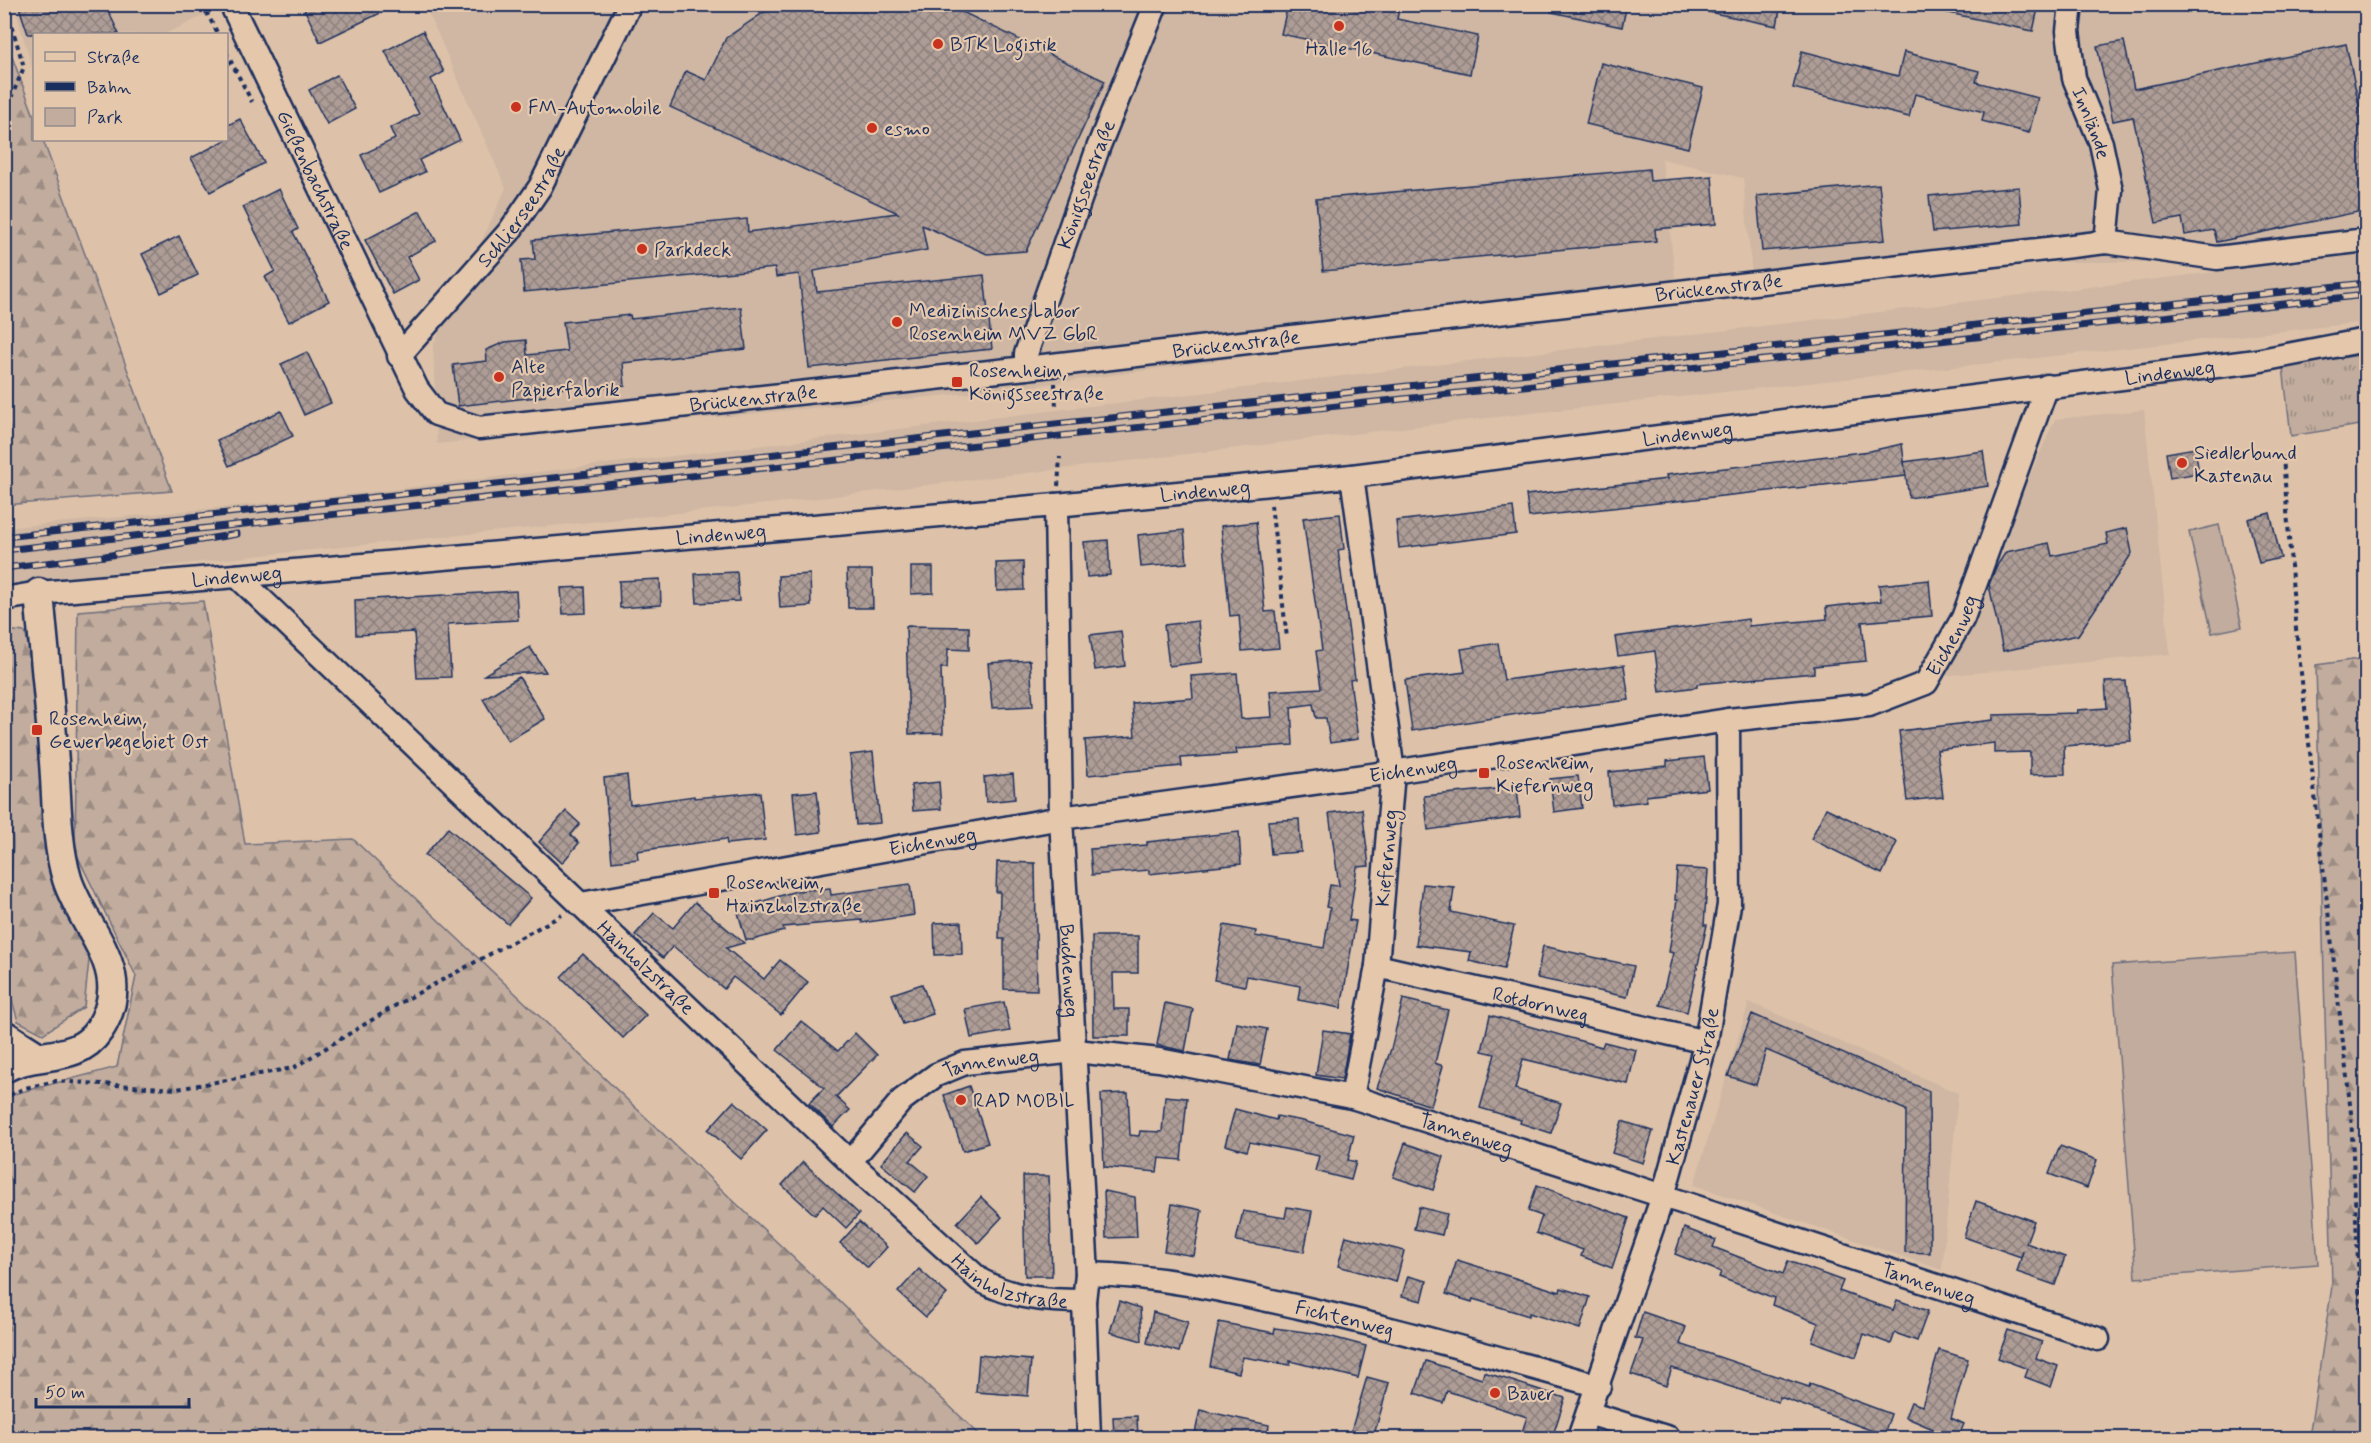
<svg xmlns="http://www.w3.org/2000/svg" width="2371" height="1443" font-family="Mynerve,sans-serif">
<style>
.built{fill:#cfb7a3}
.grass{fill:url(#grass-tufts);stroke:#6e6e7e;stroke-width:1.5}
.forest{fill:url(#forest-firs);stroke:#6e6e7e;stroke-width:1.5}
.park{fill:#c1ac9d;stroke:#6e6e7e;stroke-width:1.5}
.building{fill:url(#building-cross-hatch);stroke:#1b2f5e;stroke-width:1.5}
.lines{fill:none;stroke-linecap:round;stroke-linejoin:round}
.minor-casing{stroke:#1b2f5e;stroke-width:27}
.major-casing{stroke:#1b2f5e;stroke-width:33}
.path{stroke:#1b2f5e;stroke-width:4;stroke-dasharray:4.5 4.5;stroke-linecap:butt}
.minor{stroke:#e5c8ac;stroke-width:22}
.major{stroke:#e5c8ac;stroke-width:28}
.rail-casing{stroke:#1b2f5e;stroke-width:7}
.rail{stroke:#e5c8ac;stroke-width:4.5;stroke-dasharray:14;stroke-linecap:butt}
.poi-dot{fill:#c8321e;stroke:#e5c8ac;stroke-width:2}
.labels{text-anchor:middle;stroke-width:4.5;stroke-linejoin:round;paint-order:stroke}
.poi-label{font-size:20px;fill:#1b2f5e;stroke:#e5c8ac;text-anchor:start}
.street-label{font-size:20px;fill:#1b2f5e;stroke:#e5c8ac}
</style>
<defs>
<pattern id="grass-tufts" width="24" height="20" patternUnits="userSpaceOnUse" patternTransform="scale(1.5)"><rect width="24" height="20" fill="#c1ac9d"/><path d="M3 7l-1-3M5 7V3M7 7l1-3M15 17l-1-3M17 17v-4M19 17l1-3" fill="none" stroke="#9c8c83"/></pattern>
<pattern id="forest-firs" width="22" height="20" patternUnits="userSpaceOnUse" patternTransform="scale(1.5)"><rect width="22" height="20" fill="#c1ac9d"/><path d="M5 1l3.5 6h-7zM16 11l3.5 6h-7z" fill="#9c8c83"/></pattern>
<pattern id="building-cross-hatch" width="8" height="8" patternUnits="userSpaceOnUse" patternTransform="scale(1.5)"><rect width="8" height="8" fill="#ae9d96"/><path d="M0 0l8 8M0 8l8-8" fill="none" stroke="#8d807e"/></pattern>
</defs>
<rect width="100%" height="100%" fill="#ddc2a9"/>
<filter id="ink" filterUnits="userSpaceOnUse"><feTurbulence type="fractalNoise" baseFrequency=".0167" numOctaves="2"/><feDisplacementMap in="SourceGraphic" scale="12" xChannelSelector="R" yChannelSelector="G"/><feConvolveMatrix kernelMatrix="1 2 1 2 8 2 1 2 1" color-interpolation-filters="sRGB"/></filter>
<g filter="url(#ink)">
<g class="built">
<path d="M14 5H200L205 15 165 34H34V74Z"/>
<path d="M425 5H2366V245L2208 262H2047L1754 296 1743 178 1662 159 1678 304 1278 352 1012 389 437 444 433 346 506 188Z"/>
<path d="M2366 254V322L1470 420 778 503 253 556 5 585 4 528 312 499Z"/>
<path d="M2144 410 2170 654 1941 676 2055 419Z"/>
<path d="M1749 1002 1958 1093 1942 1270 1694 1185Z"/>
</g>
<path class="grass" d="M2366 354V424L2291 436 2283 367Z"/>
<g class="forest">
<path d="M4 35 34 116V140H43L172 491 5 505Z"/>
<path d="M203 601 245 844 353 839 983 1438H5V1100L6 1096 117 1067 136 976 75 851 78 611Z"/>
<path d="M4 630 25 632 38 686 50 876 90 951 84 1007 43 1034 18 1021 5 976 13 844 4 744Z"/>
<path d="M2366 658V1438H2309L2332 1286 2316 665Z"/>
</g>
<g class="park">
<path d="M2219 525 2242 627 2212 633 2189 532Z"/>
<path d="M2295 952 2318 1264 2136 1278 2112 965Z"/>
</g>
<g class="building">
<path d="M18 4H105L119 34H28Z"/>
<path d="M302 4H399L320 42Z"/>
<path d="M776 4H946L1105 81 1026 251 987 254 922 225 927 250 814 271 817 292 984 275 992 349 809 368 799 274 776 277 775 268 524 292 521 260 535 259 533 240 747 219 748 232 898 213 670 107 686 71 706 80 726 38Z"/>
<path d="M1288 4H1400L1397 19 1478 36 1470 74 1281 34Z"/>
<path d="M1551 4H1627L1622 27 1551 12Z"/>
<path d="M1709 4H1781L1777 26 1708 12Z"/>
<path d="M1944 4H2039L2033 31 1944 12Z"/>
<path d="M423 31 444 72 431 79 460 140 419 160 425 172 379 193 361 155 395 139 390 128 419 114 385 51Z"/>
<path d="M2124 41 2134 89 2346 44 2367 142V210L2217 242 2214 230 2185 235 2182 218 2156 223 2133 117 2113 121 2097 46Z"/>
<path d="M1802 51 1898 76 1904 52 1979 71 1976 82 2038 98 2029 133 1982 121 1984 112 1915 94 1909 117 1793 88Z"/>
<path d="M1601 63 1703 88 1688 148 1586 124Z"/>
<path d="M337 75 355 109 327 124 309 90Z"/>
<path d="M240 119 264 163 210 192 191 158 226 140V126Z"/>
<path d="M1649 169 1650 181 1712 176 1716 224 1655 229 1656 241 1323 271 1316 199Z"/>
<path d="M1879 184 1885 240 1762 251 1757 196Z"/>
<path d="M2019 187 2022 224 1933 232 1929 196Z"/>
<path d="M279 189 298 229 293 232 329 301 289 322 265 277 275 271 243 207Z"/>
<path d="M420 211 436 241 407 257 419 280 393 294 365 240Z"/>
<path d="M179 236 198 275 161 293 142 254Z"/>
<path d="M741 307 746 349 623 363 625 386 575 391V387L545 390V396L458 406 453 365 487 361 486 350 505 342 526 340 527 355 567 351 563 322 630 315 631 319Z"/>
<path d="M307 352 331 403 304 415 281 364Z"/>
<path d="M281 411 293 436 229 466 217 440Z"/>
<path d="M1902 444 1906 476 1529 517 1526 495 1667 479 1666 475 1870 451Z"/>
<path d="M2195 448 2199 473 2170 478 2166 453Z"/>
<path d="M1983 451 1988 486 1909 498 1904 462Z"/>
<path d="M1513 507 1516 534 1399 548 1396 521Z"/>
<path d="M2270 513 2281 558 2259 563 2248 519Z"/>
<path d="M1340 514 1344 549 1338 550 1355 679 1350 680 1358 739 1330 743 1326 718H1316L1313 704 1291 707 1293 745 1236 749 1237 754 1181 758 1182 766 1088 775 1085 740 1135 736 1132 703 1193 698 1191 676 1237 673 1241 719 1272 717 1270 691 1321 688 1316 651 1322 650 1303 518Z"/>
<path d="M1256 522 1265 612 1275 611 1279 648 1242 651 1239 615 1230 616 1221 526Z"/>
<path d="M2127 528 2132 553 2078 635 2003 651 1989 585 1996 567 2006 552 2049 543 2052 556 2108 544 2106 533Z"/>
<path d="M1184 530 1187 563 1141 567 1138 535Z"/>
<path d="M1108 540 1110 575 1087 577 1084 542Z"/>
<path d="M1023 562 1024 590 997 591 996 563Z"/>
<path d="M911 567H933V593L911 594Z"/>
<path d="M847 570H872L873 608H848Z"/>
<path d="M737 572 739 601 697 603 695 574Z"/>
<path d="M810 574 811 606 780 608 778 576Z"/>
<path d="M660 579 661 605 620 608 619 581Z"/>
<path d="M1929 580 1932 616 1862 622 1866 661 1814 666V673L1697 684V687L1660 692 1655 651 1618 656 1615 637 1748 619 1749 626 1827 619 1826 607 1881 601 1879 585Z"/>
<path d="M585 587 586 613 563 614 561 588Z"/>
<path d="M516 591 518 620 448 624 451 677 417 678 414 632 356 635 355 600Z"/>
<path d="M1198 621 1202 662 1169 666 1164 625Z"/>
<path d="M906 626 969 627V650L948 649 947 668H941L943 733 909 734Z"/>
<path d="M1121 631 1125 666 1095 670 1090 635Z"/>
<path d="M1498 643 1504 680 1624 665 1629 700 1530 712 1412 731 1405 680 1465 672 1461 649Z"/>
<path d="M530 647 546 672 484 675 521 652Z"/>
<path d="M1030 660 1033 706 992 708 988 663Z"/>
<path d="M519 677 545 719 508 741 483 699Z"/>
<path d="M2126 681 2131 741 2064 746 2065 774 2030 775V752L1994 753V743L1937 750 1943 797 1907 801 1899 731 1993 720V715L2078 713 2077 710 2107 708 2105 682Z"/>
<path d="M873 752 880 823 856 825 850 755Z"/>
<path d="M1704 757 1708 789 1646 796 1647 801 1612 805 1609 772 1667 766V761Z"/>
<path d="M1013 774 1015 799 986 802 984 777Z"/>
<path d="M627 775 630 805 694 796V798L760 792 765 840 727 844 726 839 637 851 638 859 612 862 604 778Z"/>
<path d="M1578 776 1582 808 1554 812 1550 779Z"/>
<path d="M939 782 941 809 913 811 911 785Z"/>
<path d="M1517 787 1520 817 1428 830 1424 796Z"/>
<path d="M817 791 821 832 797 835 793 793Z"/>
<path d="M1826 808 1897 842 1882 874 1811 839Z"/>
<path d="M1362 809 1369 866 1357 867 1349 920 1356 921 1341 1008 1298 1000 1300 986 1247 976 1245 986 1214 980 1224 925 1256 931 1255 936 1324 948 1330 908 1326 907 1330 885 1339 886 1329 813Z"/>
<path d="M566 811 580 824 571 835 579 843 562 863 539 842Z"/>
<path d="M1299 819 1301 852 1271 854 1268 821Z"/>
<path d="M448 828 531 898 508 924 425 855Z"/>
<path d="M1239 832 1241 864 1149 874V870L1092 875 1090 849 1147 845V842Z"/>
<path d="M997 862 1035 863 1037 990 1004 989V939H999L1000 892H996Z"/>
<path d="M1677 868 1708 870 1704 925H1707L1687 1012 1660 1005 1673 953 1669 952 1677 900H1675Z"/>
<path d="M910 884 914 915 862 923V920L783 927 784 931 753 940H746L737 909 796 891 830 888 831 895Z"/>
<path d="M1423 884 1454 887 1451 912 1514 926 1504 969 1469 961 1471 952 1416 945Z"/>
<path d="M695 902 744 943 726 948 764 979 780 960 808 982 781 1015 733 977 724 989 673 946 663 958 635 935 654 913 673 928Z"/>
<path d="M961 922 962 954 935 955 934 923Z"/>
<path d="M1092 936H1138V973H1113L1114 1009H1129V1036H1093Z"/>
<path d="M1543 946 1634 966 1627 997 1537 978Z"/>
<path d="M583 954 646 1015 623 1038 561 977Z"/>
<path d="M922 984 933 1014 903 1024 892 994Z"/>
<path d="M1403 999 1448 1010 1435 1063 1443 1066 1431 1106 1377 1088 1391 1049Z"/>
<path d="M1004 1002 1010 1031 971 1038 965 1009Z"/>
<path d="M1165 1003 1193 1009 1185 1051 1157 1045Z"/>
<path d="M1752 1014 1929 1091 1930 1253 1905 1252 1906 1110 1766 1050 1756 1085 1728 1076Z"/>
<path d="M1490 1015 1602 1047 1604 1042 1636 1050 1628 1084 1523 1059 1515 1089 1561 1103 1551 1133 1520 1123 1521 1120 1480 1108 1495 1054 1482 1051Z"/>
<path d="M801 1021 838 1051 855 1033 877 1055 836 1097 850 1110 833 1127 809 1103 824 1088 777 1050Z"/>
<path d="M1237 1023 1267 1029 1260 1065 1230 1060Z"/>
<path d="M1323 1030 1350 1034 1342 1079 1316 1075Z"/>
<path d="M969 1086 988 1143 963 1151 944 1095Z"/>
<path d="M1128 1093 1130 1135 1139 1136 1140 1131 1162 1132 1165 1096 1187 1098 1181 1160 1159 1158 1157 1172 1104 1167 1101 1094Z"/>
<path d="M734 1101 767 1130 741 1159 708 1130Z"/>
<path d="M1235 1109 1276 1120 1277 1116 1303 1121 1354 1135 1348 1160 1356 1162 1351 1180 1315 1171 1319 1156 1250 1142 1247 1151 1225 1145Z"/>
<path d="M1622 1121 1653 1131 1643 1163 1612 1153Z"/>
<path d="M907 1133 923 1146 910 1161 928 1176 915 1192 881 1164Z"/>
<path d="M1405 1143 1444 1157 1433 1190 1393 1177Z"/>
<path d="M2060 1146 2097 1160 2087 1188 2049 1174Z"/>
<path d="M803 1162 859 1214 846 1228 823 1206 815 1215 782 1185Z"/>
<path d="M1023 1176H1049L1052 1276H1025Z"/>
<path d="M1537 1185 1629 1218 1612 1268 1581 1256 1583 1250 1536 1233 1542 1216 1528 1211Z"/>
<path d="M1104 1191 1135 1197 1137 1237 1106 1238Z"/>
<path d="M981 1197 1002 1217 978 1243 957 1223Z"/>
<path d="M1976 1201 2034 1221 2026 1243 2065 1257 2055 1285 2017 1272 2023 1251 2021 1257 1964 1237Z"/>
<path d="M1172 1204 1202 1210 1194 1256 1164 1251Z"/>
<path d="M1287 1207 1312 1211 1304 1252 1236 1241 1243 1211 1285 1218Z"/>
<path d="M1419 1207 1447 1214 1442 1235 1414 1229Z"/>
<path d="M859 1222 887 1247 868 1268 840 1243Z"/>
<path d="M1684 1228 1716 1240 1713 1247 1783 1274 1788 1261 1843 1281 1839 1291 1893 1310 1897 1300 1928 1311 1917 1341 1895 1333 1891 1344 1864 1334 1856 1357 1812 1341 1818 1323 1772 1305 1774 1298 1719 1277 1721 1272 1675 1254Z"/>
<path d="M1346 1236 1404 1251 1396 1282 1338 1266Z"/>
<path d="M1457 1260 1560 1292 1561 1288 1590 1297 1580 1329 1529 1313V1316L1473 1299 1472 1302 1446 1294Z"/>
<path d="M919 1269 947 1294 926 1317 898 1292Z"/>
<path d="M1408 1276 1427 1281 1422 1301 1402 1296Z"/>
<path d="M1119 1301 1140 1308 1142 1341 1110 1332Z"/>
<path d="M1153 1312 1188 1322 1179 1352 1147 1343Z"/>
<path d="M1643 1312 1686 1327 1680 1344 1809 1387 1810 1384 1891 1414 1884 1435 1780 1397 1778 1402 1672 1368 1666 1386 1631 1374 1643 1340 1635 1338Z"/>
<path d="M1219 1322 1274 1333 1275 1328 1321 1334 1366 1346 1358 1378 1290 1361V1365L1243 1357 1239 1373 1210 1366Z"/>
<path d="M2008 1330 2042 1342 2036 1358 2058 1366 2051 1387 2025 1377 2028 1369 1998 1358Z"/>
<path d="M1939 1350 1968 1359 1951 1418 1964 1424 1958 1438H1929L1933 1429 1905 1417 1911 1402 1922 1406Z"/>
<path d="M979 1355 1031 1360 1028 1396 976 1392Z"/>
<path d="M1426 1361 1482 1379 1484 1372 1565 1398 1552 1438H1520L1527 1417 1447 1391 1443 1403 1415 1393Z"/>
<path d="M1367 1377 1389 1383 1373 1438H1349Z"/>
<path d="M1200 1410 1269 1425 1267 1438H1194Z"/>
<path d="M1137 1416 1138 1438H1114L1113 1417Z"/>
</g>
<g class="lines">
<g class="minor-casing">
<g id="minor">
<path id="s1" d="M231 4 417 389 436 414 479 428 1026 368 2106 242 2217 258 2366 240"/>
<path id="s2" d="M2071 4 2068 31 2074 78 2101 143 2111 190 2106 242"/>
<path id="s3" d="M399 356 509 232 540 187 630 4"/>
<path id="s4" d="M1026 368V354L1098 148 1156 4"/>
<path d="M1352 476 1393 772 1377 966 1352 1097"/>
<path id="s5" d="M1056 505 1061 818 1087 1274 1084 1301 1089 1438"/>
<path id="s6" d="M237 576 850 1162 980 1280C1013 1298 1046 1301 1084 1301"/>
<path id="s7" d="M4 599 39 593 1056 505 1352 476 2256 361 2366 340"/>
<path id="s8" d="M581 904 1061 818 1393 772 1728 720 1869 705 1926 683 1963 618 2047 386"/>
<path id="s9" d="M1377 966 1706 1042"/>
<path id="s10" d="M850 1162 902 1100 936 1075 965 1063 1076 1051 1159 1060 1352 1097 1663 1196 2098 1339"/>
<path id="s11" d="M1087 1274C1159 1275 1228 1291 1299 1307 1400 1330 1499 1358 1599 1386"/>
<path d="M1588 1413 1669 1438"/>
<path id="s12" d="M1579 1438 1663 1196 1706 1042 1729 905 1728 720"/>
</g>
</g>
<g class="major-casing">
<g id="major">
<path d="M4 1035 37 1056"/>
<path d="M4 1068C35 1050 77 1064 99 1030 137 972 84 932 67 879 56 842 57 800 54 762 50 705 44 649 39 593"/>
</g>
</g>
<g class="path">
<path d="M202 4 218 34"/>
<path d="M226 52 252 102"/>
<path d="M4 115 24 67 5 4"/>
<path d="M1055 383 1056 408"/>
<path d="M2283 456 2295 620 2351 1113 2366 1432"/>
<path d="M1058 486 1060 457"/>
<path d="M1271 505 1287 638"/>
<path d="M4 1102 12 1094 25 1088 56 1081 177 1089 293 1068 398 1004 562 915"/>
</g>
<use href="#minor" class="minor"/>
<use href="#major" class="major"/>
<g class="rail-casing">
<g id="rail">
<path d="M4 537 2366 283"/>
<path d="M4 550 2366 295"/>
<path d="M4 568 105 556 237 534"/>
</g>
</g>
<use href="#rail" class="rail"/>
</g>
</g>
<g class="poi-dot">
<circle cx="1339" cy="26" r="6"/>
<circle cx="938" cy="44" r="6"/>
<circle cx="516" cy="107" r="6"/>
<circle cx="872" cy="128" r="6"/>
<circle cx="642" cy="249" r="6"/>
<circle cx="897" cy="322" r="6"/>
<circle cx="499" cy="377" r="6"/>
<rect x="951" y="376" width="12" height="12" rx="3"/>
<circle cx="2182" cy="463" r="6"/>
<rect x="31" y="724" width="12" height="12" rx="3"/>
<rect x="1478" y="767" width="12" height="12" rx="3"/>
<rect x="708" y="887" width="12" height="12" rx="3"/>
<circle cx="961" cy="1100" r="6"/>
<circle cx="1495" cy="1393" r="6"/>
</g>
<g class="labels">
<g class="poi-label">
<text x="950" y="51">BTK Logistik</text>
<text x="1339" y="55" text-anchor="middle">Halle 16</text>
<text x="528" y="114">FM-Automobile</text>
<text x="884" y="135">esmo</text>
<text x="654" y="256">Parkdeck</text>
<text x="909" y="317">Medizinisches Labor<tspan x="909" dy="23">Rosenheim MVZ GbR</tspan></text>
<text x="511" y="373">Alte<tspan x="511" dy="23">Papierfabrik</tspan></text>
<text x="969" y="377">Rosenheim,<tspan x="969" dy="23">Königsseestraße</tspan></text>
<text x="2194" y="459">Siedlerbund<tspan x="2194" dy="23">Kastenau</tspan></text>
<text x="49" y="725">Rosenheim,<tspan x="49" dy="23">Gewerbegebiet Ost</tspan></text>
<text x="1496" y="769">Rosenheim,<tspan x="1496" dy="23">Kiefernweg</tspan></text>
<text x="726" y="889">Rosenheim,<tspan x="726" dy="23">Hainzholzstraße</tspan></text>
<text x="973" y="1107">RAD MOBIL</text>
<text x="1507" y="1400">Bauer</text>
</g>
<g class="street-label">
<text dy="7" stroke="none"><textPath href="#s2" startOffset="123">Innlände</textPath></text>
<text dy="7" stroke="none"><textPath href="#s1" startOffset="195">Gießenbachstraße</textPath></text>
<text dy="7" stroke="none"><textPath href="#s4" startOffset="194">Königsseestraße</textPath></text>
<text dy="7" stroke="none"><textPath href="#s3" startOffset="194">Schlierseestraße</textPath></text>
<text dy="7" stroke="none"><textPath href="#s1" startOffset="1752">Brückenstraße</textPath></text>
<text dy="7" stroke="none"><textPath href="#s1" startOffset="1266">Brückenstraße</textPath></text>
<text dy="7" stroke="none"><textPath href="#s7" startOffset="2178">Lindenweg</textPath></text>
<text dy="7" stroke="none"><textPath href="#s1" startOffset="780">Brückenstraße</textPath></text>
<text dy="7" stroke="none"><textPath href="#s7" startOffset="1692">Lindenweg</textPath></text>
<text dy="7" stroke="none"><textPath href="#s7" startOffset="1206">Lindenweg</textPath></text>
<text dy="7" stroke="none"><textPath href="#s7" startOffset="720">Lindenweg</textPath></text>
<text dy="7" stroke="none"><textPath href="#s7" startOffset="234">Lindenweg</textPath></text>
<text dy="7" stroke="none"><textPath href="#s8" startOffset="1419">Eichenweg</textPath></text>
<text dy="7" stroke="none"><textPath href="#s8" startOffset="843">Eichenweg</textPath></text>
<text dy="7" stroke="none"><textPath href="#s8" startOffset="357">Eichenweg</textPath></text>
<text transform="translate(1386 858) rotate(-85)" y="7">Kiefernweg</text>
<text dy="7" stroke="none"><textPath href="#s6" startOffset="566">Hainholzstraße</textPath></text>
<text dy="7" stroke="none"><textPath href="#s5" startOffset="466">Buchenweg</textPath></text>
<text dy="7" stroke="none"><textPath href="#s9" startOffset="168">Rotdornweg</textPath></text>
<text dy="7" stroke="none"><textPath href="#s10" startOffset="180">Tannenweg</textPath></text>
<text dy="7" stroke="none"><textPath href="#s12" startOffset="370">Kastenauer Straße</textPath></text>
<text dy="7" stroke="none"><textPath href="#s10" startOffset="666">Tannenweg</textPath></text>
<text dy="7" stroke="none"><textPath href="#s6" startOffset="1052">Hainholzstraße</textPath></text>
<text dy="7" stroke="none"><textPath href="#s10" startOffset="1152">Tannenweg</textPath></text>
<text dy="7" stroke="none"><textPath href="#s11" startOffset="262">Fichtenweg</textPath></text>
</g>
</g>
<rect width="2371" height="1443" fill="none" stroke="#e5c8ac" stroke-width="24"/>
<rect x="12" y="12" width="2347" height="1419" fill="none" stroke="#1b2f5e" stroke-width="2" filter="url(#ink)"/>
<rect x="33" y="33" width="195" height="108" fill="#e5c8ac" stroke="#948b8d" stroke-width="1.5"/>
<rect x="45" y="52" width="30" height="9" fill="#e5c8ac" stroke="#948b8d" stroke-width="1.5"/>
<text x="87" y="63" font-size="18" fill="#1b2f5e">Straße</text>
<rect x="45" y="82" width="30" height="9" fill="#1b2f5e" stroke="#948b8d" stroke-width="1.5"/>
<text x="87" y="93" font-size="18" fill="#1b2f5e">Bahn</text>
<rect x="45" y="108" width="30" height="18" fill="#c1ac9d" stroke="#948b8d" stroke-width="1.5"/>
<text x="87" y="123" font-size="18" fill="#1b2f5e">Park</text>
<path d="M36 1398v9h153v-9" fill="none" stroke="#1b2f5e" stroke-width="3"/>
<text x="45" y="1398" font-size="18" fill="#1b2f5e" stroke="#e5c8ac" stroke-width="4.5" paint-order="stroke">50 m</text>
</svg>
